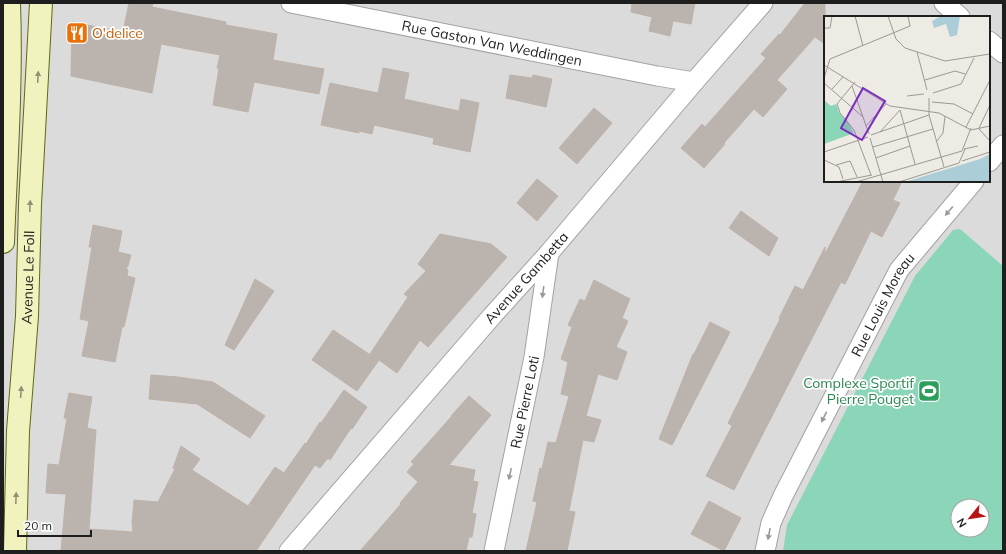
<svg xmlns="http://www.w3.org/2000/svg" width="1006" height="554" font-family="Mulish,sans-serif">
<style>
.residential{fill:#dcdbdb;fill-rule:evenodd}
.pitch{fill:#8bd5b8;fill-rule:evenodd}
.building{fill:#bbb4ae;stroke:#beb2a9}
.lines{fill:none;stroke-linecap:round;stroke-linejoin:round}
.street-casing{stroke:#a2a2a2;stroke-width:21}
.secondary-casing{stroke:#626a10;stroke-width:24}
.street{stroke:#fff;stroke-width:19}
.secondary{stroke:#f1f3be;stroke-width:22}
.oneway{fill:#929376}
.oneway2{fill:#9a9a9a}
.labels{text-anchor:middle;stroke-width:3.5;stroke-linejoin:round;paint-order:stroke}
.food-label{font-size:14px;fill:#c56008;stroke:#fff;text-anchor:start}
.street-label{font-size:14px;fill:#1e1e1e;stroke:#fff}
.leisure-label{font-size:14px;fill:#27864d;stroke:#fff;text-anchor:end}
.inset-road{fill:none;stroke:#9b9995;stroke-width:1}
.view{fill:#7b2cbf;fill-opacity:0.15;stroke:#7b2cbf;stroke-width:2}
.inset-edge{fill:none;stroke:#1e1e1e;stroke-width:2}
</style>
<rect width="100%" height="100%" fill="#eeebe5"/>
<path class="residential" d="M3 3H1003V551H3ZM825 17H989V181H825ZM958 506H982V530H958Z"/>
<path class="pitch" d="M960 229 1003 266V551H783L787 525 915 276 953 230ZM958 506H982V530H958Z"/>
<g class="building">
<path d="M129 3H153L152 7 226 22V25L277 34 273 60 324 69 319 94 254 82 248 112 213 105 219 68H217L220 55 161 44 152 93 71 76 72 22 123 32Z"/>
<path d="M632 3H695L691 24 673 21 670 36 649 31 652 17 631 12Z"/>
<path d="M805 3H825V44L815 37 777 80 787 89 763 117 754 109 724 143 725 144 704 168 681 148 702 124 705 127 766 58 761 54 779 34 780 35Z"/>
<path d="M383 68 409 73 404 99 459 111 461 99 479 103 470 152 433 144 434 138 374 125 372 134 359 131V133L321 125 330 83 378 93Z"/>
<path d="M510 75 532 78 533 75 552 79 546 107 506 98Z"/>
<path d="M594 108 612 123 577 164 559 148Z"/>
<path d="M537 179 558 196 537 221 517 203Z"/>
<path d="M863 181H902L893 200 900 203 882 237 871 231 845 284 841 282 734 490 706 476 732 426 728 423 780 319 779 318 795 286 803 290 825 247V254Z"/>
<path d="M741 211 778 238 769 256 729 228Z"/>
<path d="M93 225 122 231 118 252 131 255 128 266 126 269 128 270 127 276 135 278 124 327H122L115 362 82 356 89 321 80 319 92 247H89Z"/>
<path d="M440 234 491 244 507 257 428 347 420 340 397 373 379 360 357 391 312 360 333 330 378 360 370 354 408 297 404 294 426 271 418 264Z"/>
<path d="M255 279 274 291 234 350 225 345Z"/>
<path d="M594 280 630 299 622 318 628 321 616 347 627 352 617 380 598 374 586 416 601 420 594 442 583 440 569 511 575 512 567 551H526L537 502 533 501 540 468 542 469 548 442 556 443 569 396 561 394 568 362 561 359 572 327 568 325 580 299 585 301Z"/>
<path d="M710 322 730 332 672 445 659 439 693 354H694Z"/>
<path d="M151 375 178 377 213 382 265 416 250 438 197 404 149 399Z"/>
<path d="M344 390 367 407 352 429 351 428 330 460 328 458 320 468 315 465 256 551H61L66 494 46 493 48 464 59 465 67 418H64L69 393 92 397 87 428 96 430 89 529 133 532 132 523 134 500 158 502 175 469 173 468 181 446 200 459 192 470 248 506 275 467 284 473 305 443 306 444 320 422 321 423Z"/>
<path d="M469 396 491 415 449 465 475 470 473 481 478 482 472 513 476 514 472 537H469L466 551H360L401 504 400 503 418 482 407 472 414 464 411 462 452 416H451Z"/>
<path d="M709 501 741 518 724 551 691 534Z"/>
</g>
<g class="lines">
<g class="street-casing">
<g id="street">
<path id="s1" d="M291 3 657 76 694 82"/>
<path d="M944 3 960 17"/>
<path d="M989 41 1003 53"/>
<path d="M989 162 1003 145"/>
<path id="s2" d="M289 551 492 316 549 253 694 82 763 3"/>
<path id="s3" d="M494 551 534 357 549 253"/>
<path id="s4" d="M765 551 771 523 783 496 899 270 974 181"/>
</g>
</g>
<g class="secondary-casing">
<g id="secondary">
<path d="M3 242C6 163 12 82 9 3"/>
<path id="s5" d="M15 551 18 431 27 316 30 204 41 3"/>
</g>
</g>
<use href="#street" class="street"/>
<use href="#secondary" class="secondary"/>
</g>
<defs><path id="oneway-solid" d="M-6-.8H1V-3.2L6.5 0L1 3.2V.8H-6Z"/></defs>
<g class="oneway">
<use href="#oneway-solid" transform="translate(38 77) rotate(-87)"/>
<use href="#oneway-solid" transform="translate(30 206) rotate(-88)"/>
<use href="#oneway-solid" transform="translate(21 392) rotate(-86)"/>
<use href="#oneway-solid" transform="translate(16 498) rotate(-88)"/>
</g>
<g class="oneway2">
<use href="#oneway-solid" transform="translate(949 211) rotate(130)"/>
<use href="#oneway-solid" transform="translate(543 292) rotate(98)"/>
<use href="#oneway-solid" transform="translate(824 417) rotate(117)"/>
<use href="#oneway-solid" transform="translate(510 474) rotate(102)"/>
<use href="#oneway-solid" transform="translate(769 534) rotate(101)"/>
</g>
<defs>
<g id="restaurant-square" transform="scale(1.15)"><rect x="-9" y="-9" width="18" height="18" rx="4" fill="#e8710a" stroke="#fff"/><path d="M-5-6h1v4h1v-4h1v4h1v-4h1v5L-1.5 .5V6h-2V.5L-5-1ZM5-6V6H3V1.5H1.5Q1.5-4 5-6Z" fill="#fff"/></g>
<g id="stadium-square" transform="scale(1.15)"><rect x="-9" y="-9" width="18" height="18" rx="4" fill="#2e9e5b" stroke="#fff"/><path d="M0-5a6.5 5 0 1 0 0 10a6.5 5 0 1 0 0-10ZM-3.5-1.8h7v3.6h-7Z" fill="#fff"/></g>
</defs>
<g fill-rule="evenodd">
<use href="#restaurant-square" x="77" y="33"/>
<use href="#stadium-square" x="929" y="391"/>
</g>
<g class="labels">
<g class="food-label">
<text x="92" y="38">O'delice</text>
</g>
<g class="street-label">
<text dy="5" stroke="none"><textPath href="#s1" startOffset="205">Rue Gaston Van Weddingen</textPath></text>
<text dy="5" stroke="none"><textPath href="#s5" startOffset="274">Avenue Le Foll</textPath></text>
<text dy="5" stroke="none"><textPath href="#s2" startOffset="362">Avenue Gambetta</textPath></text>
<text dy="5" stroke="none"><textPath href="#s4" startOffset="274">Rue Louis Moreau</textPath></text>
<text dy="5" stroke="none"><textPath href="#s3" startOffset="152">Rue Pierre Loti</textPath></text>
</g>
<g class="leisure-label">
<text x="914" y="388">Complexe Sportif<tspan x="914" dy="16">Pierre Pouget</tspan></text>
</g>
</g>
<g transform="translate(824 16)">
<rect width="166" height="166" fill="#eeebe5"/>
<path d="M0 84 7 90 12 88 15 97 23 104 30 117 0 128Z" fill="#8bd5b8"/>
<path d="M117 0H136L133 19 126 21 122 8 110 12 108 5ZM166 138V166H81L156 143Z" fill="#aacdd7"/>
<path class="inset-road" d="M31 0 39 30M64 0 72 23 81 32 121 45 166 38M0 10V27M0 12H6L8 0M93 36 103 74M0 49 66 90 115 97 147 114 166 110M0 62 6 43 86 10 84 0M101 64 131 55 141 58M31 66 13 88 16 97 30 114 47 159M0 67 39 101M28 70 45 118M8 73 19 61M109 77 137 68 150 42M83 80 100 78M105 82V99L120 151M108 86 130 88 149 98M42 110 62 88M142 111 166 64M155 112 166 89M155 113 166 125M56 116 76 94 91 148M47 119 105 99M46 122 59 166M112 126 119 117 121 100M49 131 109 113M140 133 154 130M0 136 44 121M52 142 86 130M0 144 15 151 19 163M138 145 166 136M12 149 26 145 33 161M12 166 48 159M32 166 138 135 147 112M75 166 135 147 141 133"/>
<path class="view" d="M39 72 61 85 38 124 17 112Z"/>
<rect width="166" height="166" class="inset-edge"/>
</g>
<rect width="1006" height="554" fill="none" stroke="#1e1e1e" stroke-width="8"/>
<g transform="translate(970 518) rotate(240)"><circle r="19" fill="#ffffff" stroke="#a5a5a5"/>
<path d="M0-3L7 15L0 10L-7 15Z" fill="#b81416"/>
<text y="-6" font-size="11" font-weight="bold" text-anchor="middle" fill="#1e1e1e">N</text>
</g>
<path d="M18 530v6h73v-6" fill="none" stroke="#1e1e1e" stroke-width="2"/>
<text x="24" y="530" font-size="12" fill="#1e1e1e" stroke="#ffffff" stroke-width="3" paint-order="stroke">20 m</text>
</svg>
